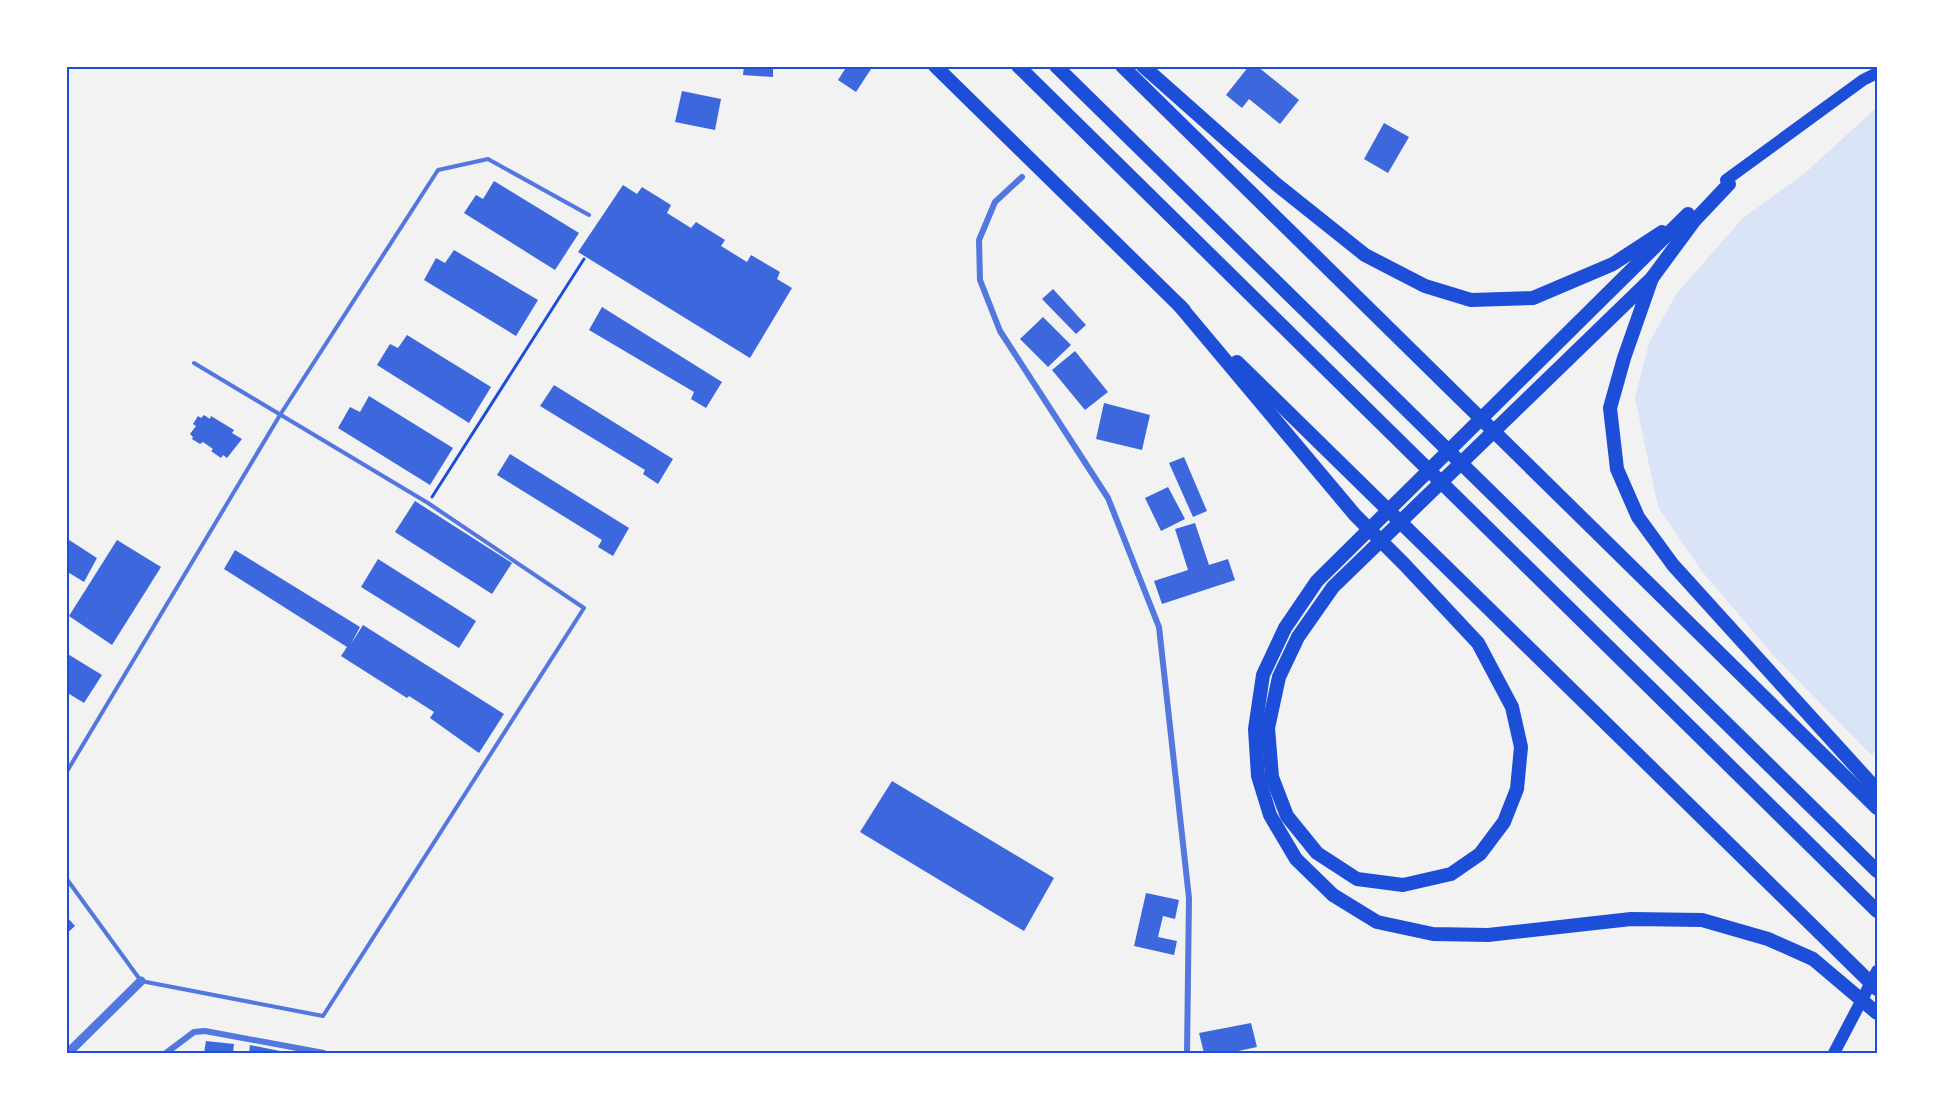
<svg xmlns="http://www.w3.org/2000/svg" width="1943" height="1119" font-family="Lato,sans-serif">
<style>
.green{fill:#dbe4f7}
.building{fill:#3d67dc}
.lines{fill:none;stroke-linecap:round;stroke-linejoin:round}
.path{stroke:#1d4ed8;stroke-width:3}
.service{stroke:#5277de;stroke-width:4}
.minor{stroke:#5277de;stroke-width:6}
.tertiary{stroke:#5277de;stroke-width:9}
.primary{stroke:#1d4ed8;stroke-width:12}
.motorway{stroke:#1d4ed8;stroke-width:14}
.neatline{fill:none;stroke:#1d4ed8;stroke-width:2}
</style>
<rect width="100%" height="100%" fill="#f2f2f2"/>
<path class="green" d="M1877 107V745L1872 756 1772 654 1701 570 1658 507 1635 398 1649 343 1677 293 1743 218 1805 173Z"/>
<g class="building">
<path d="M744 66H773V77L743 75Z"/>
<path d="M847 66H873L856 92 838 80Z"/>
<path d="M1249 66H1257L1299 100 1280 124 1249 99 1242 108 1226 95Z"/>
<path d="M682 91 721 99 715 130 675 122Z"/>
<path d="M1384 123 1409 137 1388 173 1364 159Z"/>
<path d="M494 181 579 233 555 270 464 213 476 195 483 199Z"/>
<path d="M623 185 637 194 642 187 671 205 667 213 691 228 696 222 725 240 721 246 747 262 751 255 780 272 777 279 792 288 750 358 578 252Z"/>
<path d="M454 250 538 300 516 336 424 280 436 258 445 263Z"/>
<path d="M1053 289 1086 325 1076 334 1042 299Z"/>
<path d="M602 307 722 382 706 408 691 399 694 392 589 330Z"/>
<path d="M1043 317 1071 345 1048 367 1020 339Z"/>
<path d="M407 335 491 387 469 423 377 365 390 344 398 348Z"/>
<path d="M1075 351 1108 392 1085 410 1052 370Z"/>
<path d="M554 385 673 459 658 484 643 474 645 470 540 406Z"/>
<path d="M369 396 453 448 430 485 338 428 350 407 360 412Z"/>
<path d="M1104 403 1150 415 1142 450 1096 439Z"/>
<path d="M204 415 210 419 211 416 234 430 232 433 242 439 227 458 223 455 221 458 211 451 213 449 203 442 200 444 192 439 193 437 190 434 196 426 193 424 198 416 201 418Z"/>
<path d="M510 454 629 528 613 556 598 547 602 540 497 475Z"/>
<path d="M1184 457 1207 511 1193 517 1169 463Z"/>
<path d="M1168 487 1185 519 1161 531 1145 498Z"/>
<path d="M415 501 512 563 492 594 395 532Z"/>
<path d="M1195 523 1209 565 1228 559 1235 580 1162 604 1154 581 1188 570 1175 529Z"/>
<path d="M66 538 97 558 84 582 66 571Z"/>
<path d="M117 540 161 567 112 645 69 616Z"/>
<path d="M235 550 360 627 351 644 363 625 504 714 479 753 430 718 434 712 409 696 407 698 341 656 347 647 224 569Z"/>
<path d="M378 559 476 621 459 648 361 587Z"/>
<path d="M66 653 102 675 84 703 66 692Z"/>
<path d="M892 781 1054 878 1024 931 860 832Z"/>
<path d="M1146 893 1179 900 1175 919 1163 916 1158 937 1177 941 1174 955 1134 946Z"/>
<path d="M66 916 75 926 66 934Z"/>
<path d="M1251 1023 1257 1047 1229 1053H1204L1199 1033Z"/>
<path d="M206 1041 234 1044 233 1053H204Z"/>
<path d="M250 1045 280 1051 279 1053H249Z"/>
</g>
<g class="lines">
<path class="path" d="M432 497 584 259"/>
<g class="service">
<path d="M66 773 280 415 438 170 488 159 589 215"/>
<path d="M66 878 141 981 323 1016 584 608 428 503 194 363"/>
</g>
<g class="minor">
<path d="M1022 177 995 202 979 240 980 280 1000 331 1108 498 1159 627 1189 898 1187 1053"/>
<path d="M166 1053 194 1032 205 1031 324 1053"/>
</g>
<path class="tertiary" d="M68 1053 141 981"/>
<g class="primary">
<path d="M1726 180 1863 80 1877 73"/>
<path d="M1834 1053 1877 971"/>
</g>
<g class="motorway">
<path d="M935 66 1184 310"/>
<path d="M1018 66 1877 911"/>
<path d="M1056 66 1877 871"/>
<path d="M1122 66 1877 808"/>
<path d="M1143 66 1276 184 1365 255 1425 286 1471 300 1533 298 1613 264 1662 232"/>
<path d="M1729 184 1694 221 1652 278 1624 358 1610 408 1617 469 1638 517 1673 565 1877 790"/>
<path d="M1688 214 1317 581 1285 628 1263 675 1255 729 1258 776 1270 815 1296 859 1333 895 1377 922 1433 934 1488 935 1631 919 1702 920 1768 939 1813 959 1877 1013"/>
<path d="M1179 305 1355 515 1405 565 1478 643 1512 707 1521 747 1517 789 1504 822 1480 854 1451 874 1403 885 1357 879 1317 853 1287 816 1272 777 1268 728 1279 677 1298 637 1333 587 1652 278"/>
<path d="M1237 362 1877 989"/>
</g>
</g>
<rect width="1943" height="1119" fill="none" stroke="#ffffff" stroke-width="135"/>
<rect x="68" y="68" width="1808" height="984" class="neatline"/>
</svg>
